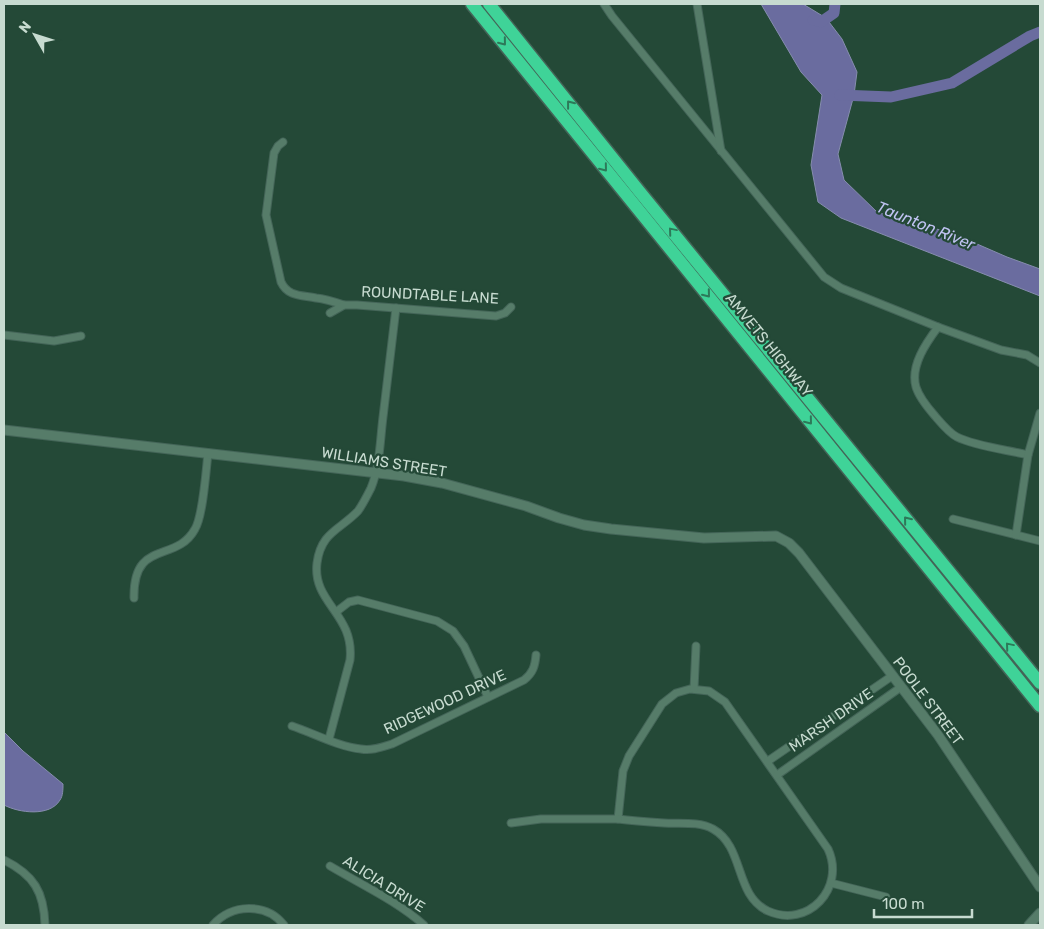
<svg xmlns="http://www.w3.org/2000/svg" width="1044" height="929" font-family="Rubik,sans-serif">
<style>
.water{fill:#6a6c9f;stroke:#868dae}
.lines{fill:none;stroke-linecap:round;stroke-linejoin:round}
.river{stroke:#6a6c9f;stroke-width:11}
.minor-casing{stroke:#446558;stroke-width:9}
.tertiary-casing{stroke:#446558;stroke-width:11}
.motorway-casing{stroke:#446558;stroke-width:15}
.minor{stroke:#567c69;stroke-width:7}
.tertiary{stroke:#567c69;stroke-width:9}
.motorway{stroke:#3fd398;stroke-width:12}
.oneway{stroke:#2d7959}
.labels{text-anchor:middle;stroke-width:4.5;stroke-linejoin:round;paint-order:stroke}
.street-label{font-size:15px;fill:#c7dbd0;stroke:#244937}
.water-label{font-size:16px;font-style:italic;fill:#c0c3f2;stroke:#244937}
</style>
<rect width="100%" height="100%" fill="#244937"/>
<g class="water">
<path d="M761 4H803L826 18 842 39 857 72 854 95 838 154 844 180 877 212 954 234 1007 257 1040 269V296L841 218 818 202 811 165 822 95 801 72Z"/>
<path d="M4 732 23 751 63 784C63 789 63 796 60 800 50 817 19 813 4 805Z"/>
</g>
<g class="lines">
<g class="river">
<path d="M813 20 821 22 834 13 835 4"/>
<path d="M840 95 891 97 952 83 1030 36 1040 32"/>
</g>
<g class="minor-casing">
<g id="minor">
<path d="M604 4 612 16 824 277 841 288 938 327"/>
<path d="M697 4 721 151"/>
<path d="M283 142 278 146 274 153 266 215 281 282C288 297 302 295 316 298 326 299 335 302 344 305"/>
<path d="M330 313 344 305H357L496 316 505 313 511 307"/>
<path d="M4 335 54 341 81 336"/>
<path d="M1028 455C1008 450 975 446 957 437 949 433 941 423 935 416 928 408 919 397 916 387 910 366 926 343 938 327L1001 350 1027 355 1040 363"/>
<path d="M953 519 1040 541"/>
<path d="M1016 535 1028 455 1040 413"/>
<path d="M134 598C133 538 176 564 195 529 203 516 206 471 208 453"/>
<path d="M336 612 349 602 358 600 437 621 453 631 464 646 488 697"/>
<path d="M690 689 709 691 725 702 828 849C846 888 808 929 768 911 734 895 745 847 713 829 699 821 679 824 664 823 649 822 634 821 618 819L623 771 629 756 662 704 676 693Z"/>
<path d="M694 689 696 646"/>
<path d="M292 726C313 733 339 747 361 749 372 751 382 747 392 744L524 680C533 673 535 666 536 655"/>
<path d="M329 739 350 660C355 614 312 603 317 563 321 532 340 530 358 511 363 504 367 496 371 488 380 466 380 441 383 417 387 381 392 344 396 308"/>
<path d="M768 761 892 676"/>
<path d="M777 775 901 687"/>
<path d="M511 823 541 819H618"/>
<path d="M4 860C34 875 44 892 45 925"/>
<path d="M330 866C362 885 397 901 424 925"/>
<path d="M831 883 886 897"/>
<path d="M213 925C231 904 266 902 284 925"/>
</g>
</g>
<g class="tertiary-casing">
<g id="tertiary">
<path d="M4 430 404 476 442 483 526 506 559 518 584 525 611 529 704 538 776 536 789 543 799 553 938 735 1040 887"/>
<path d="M1029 925 1040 913"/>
</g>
</g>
<g class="motorway-casing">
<g id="motorway">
<path d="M472 4 1040 706"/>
<path d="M489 4 639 191 1040 683"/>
</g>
</g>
<use href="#minor" class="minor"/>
<use href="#tertiary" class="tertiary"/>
<use href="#motorway" class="motorway"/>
</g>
<defs><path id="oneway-chevron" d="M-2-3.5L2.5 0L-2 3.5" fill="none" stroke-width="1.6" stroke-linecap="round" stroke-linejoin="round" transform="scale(1.25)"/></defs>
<g class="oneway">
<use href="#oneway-chevron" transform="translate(503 42) rotate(51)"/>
<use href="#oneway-chevron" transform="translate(570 104) rotate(-128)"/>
<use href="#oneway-chevron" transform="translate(604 168) rotate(51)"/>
<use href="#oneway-chevron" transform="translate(672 231) rotate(-130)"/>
<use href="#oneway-chevron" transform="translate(707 294) rotate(51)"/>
<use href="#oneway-chevron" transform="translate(809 421) rotate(51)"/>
<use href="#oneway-chevron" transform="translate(907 520) rotate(-129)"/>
<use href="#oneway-chevron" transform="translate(1009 646) rotate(-130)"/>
</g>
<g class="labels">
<g class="street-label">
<text transform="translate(430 295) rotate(3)" y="5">ROUNDTABLE LANE</text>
<text transform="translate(769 345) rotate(51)" y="5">AMVETS HIGHWAY</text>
<text transform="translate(384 462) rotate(9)" y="5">WILLIAMS STREET</text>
<text transform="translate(928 701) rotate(53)" y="5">POOLE STREET</text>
<text transform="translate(445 702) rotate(-25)" y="5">RIDGEWOOD DRIVE</text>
<text transform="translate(831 720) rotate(-35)" y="5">MARSH DRIVE</text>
<text transform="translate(384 884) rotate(32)" y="5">ALICIA DRIVE</text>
</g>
<g class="water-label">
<text transform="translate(926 225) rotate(22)" y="6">Taunton River</text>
</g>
</g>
<rect width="1044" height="929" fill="none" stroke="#c7dbd0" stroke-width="10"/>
<g transform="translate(35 35) rotate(309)" stroke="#244937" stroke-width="4" paint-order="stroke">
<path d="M0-4L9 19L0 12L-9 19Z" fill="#c7dbd0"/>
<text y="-8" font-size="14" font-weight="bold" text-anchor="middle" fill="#c7dbd0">N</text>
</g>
<path d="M874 909v8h98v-8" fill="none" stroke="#c7dbd0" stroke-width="2.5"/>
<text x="882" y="909" font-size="15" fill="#c7dbd0" stroke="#244937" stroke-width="4" paint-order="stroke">100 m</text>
</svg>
